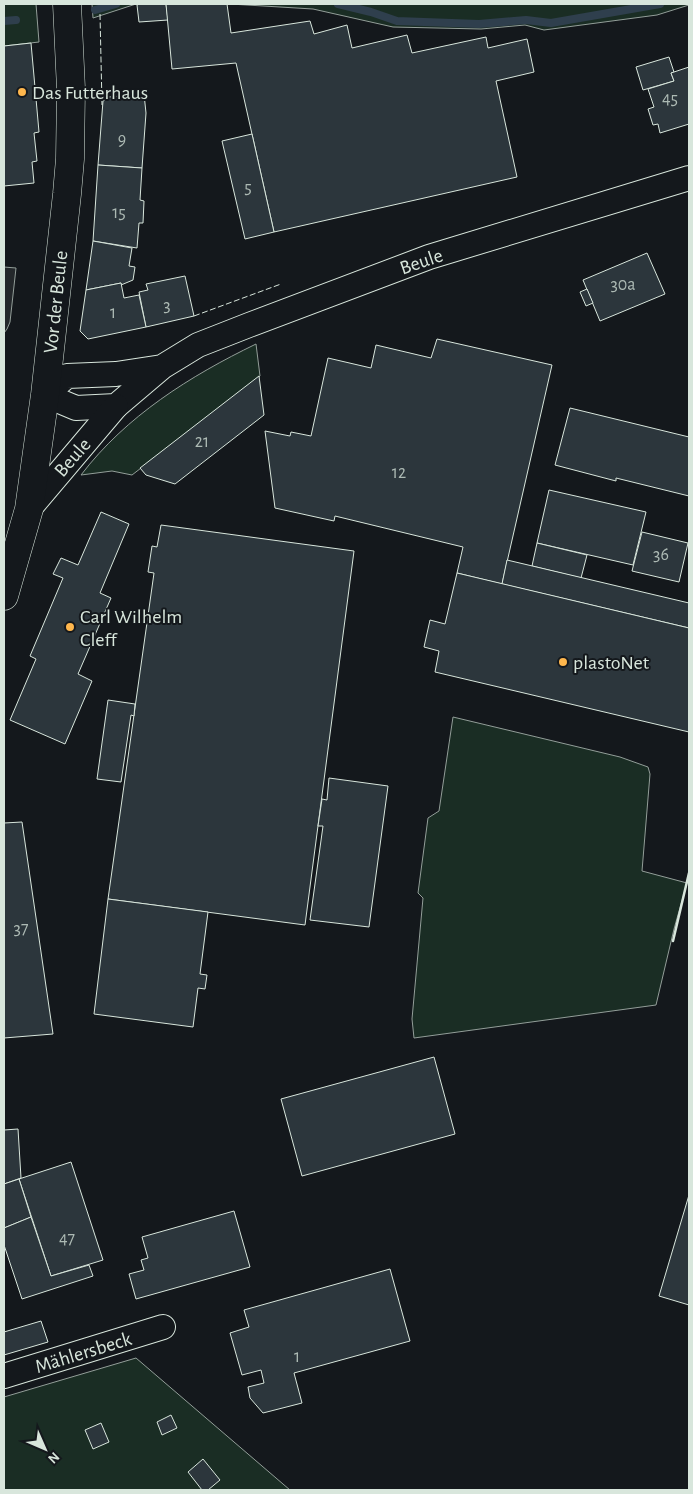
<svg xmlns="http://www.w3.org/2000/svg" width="693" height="1494" font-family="'Alegreya Sans',sans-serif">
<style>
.green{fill:#1a2d24;stroke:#939e99}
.parking{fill:#24282b;stroke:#939e99}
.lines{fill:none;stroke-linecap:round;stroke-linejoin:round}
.stream{stroke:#2f3f4d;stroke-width:8}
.building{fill:#2c363c;stroke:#d8e6dc}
.minor-casing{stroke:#d8e6dc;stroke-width:26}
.secondary-casing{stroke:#d8e6dc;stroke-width:29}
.minor{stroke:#14181c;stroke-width:24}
.secondary{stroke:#14181c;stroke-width:28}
.fence{stroke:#d8e6dc;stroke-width:1;stroke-dasharray:6 2.5;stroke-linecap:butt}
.wall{stroke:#d8e6dc;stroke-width:2.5}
.poi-dot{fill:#ffb74d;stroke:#14181c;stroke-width:2}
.labels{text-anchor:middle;stroke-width:4;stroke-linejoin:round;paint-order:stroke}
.number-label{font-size:18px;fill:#adbab4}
.poi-label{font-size:20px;fill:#d8e6dc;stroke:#14181c;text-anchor:start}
.street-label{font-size:20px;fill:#d8e6dc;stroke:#14181c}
</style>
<rect width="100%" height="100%" fill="#14181c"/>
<g class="green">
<path d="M4 4H36L39 42 4 46Z"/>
<path d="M92 4H136L93 18Z"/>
<path d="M230 4H689V5L657 15 544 30 525 25 481 29 393 27 313 9Z"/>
<path d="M256 344 260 376 132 475 112 471 81 475C126 416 190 376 256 344Z"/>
<path d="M453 717 620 757 648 767 650 774 642 871 687 883 674 929 656 1005 414 1038 412 1019 423 898 418 893 428 818 439 811Z"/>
<path d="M136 1358 290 1490H4V1397Z"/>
</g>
<path class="parking" d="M4 267 16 268 10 322 7 329 4 333Z"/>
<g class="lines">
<g class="stream">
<path d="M338 4 371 12 397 21 479 24 526 20 551 23 660 4"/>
<path d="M95 10 116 4"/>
<path d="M4 21 16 20"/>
</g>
</g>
<g class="building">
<path d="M139 4H166L168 20 139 22 137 5Z"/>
<path d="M166 4H227L231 33 310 21 314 34 347 25 352 48 407 35 412 53 486 37 488 48 527 39 534 72 496 81 517 177 274 232 236 63 172 69Z"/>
<path d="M31 43 39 132 34 133 37 161 32 162 34 183 4 186V46Z"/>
<path d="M669 57 674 72 671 73 674 81 643 90 636 67Z"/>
<path d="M689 67V124L660 133 658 124 653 125 648 109 654 107 648 89 674 81 671 73Z"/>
<path d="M144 94 146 113 142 168 98 165 103 101 109 97Z"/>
<path d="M252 134 274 232 245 239 222 141Z"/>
<path d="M98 165 142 168 140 200 144 201 143 223H139L137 248 93 241Z"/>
<path d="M93 241 132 248 129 266 135 267 133 280 121 285V283L86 290Z"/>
<path d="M647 253 665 294 600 321 583 280Z"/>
<path d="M185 276 194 316 146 327 139 292 148 290 146 284Z"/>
<path d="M121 283 124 298 139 295 146 327 88 339 80 331 86 290Z"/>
<path d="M587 289 593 303 586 306 580 292Z"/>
<path d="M437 339 552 365 502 584 457 573 463 547 335 516 334 521 275 508 265 431 290 436 291 432 311 436 328 358 371 368 376 345 431 358Z"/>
<path d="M259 376 264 415 175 484 146 475 140 468Z"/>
<path d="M570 408 689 437V496L616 478V481L555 465Z"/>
<path d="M549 490 646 512 633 565 537 543Z"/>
<path d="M101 512 129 524 100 593 111 598 78 674 92 681 65 744 10 720 36 659 30 656 63 578 53 574 61 558 78 565Z"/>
<path d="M161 525 354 551 305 925 108 899 154 573 148 572 152 546 157 547Z"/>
<path d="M642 532 688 543 679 582 632 571Z"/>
<path d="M537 543 587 555 581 578 532 566Z"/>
<path d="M507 560 689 603V628L502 584Z"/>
<path d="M457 573 689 628V732L435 672 439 651 424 647 430 620 445 624Z"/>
<path d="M108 700 135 704 134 716 131 715 121 782 97 779Z"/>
<path d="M329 778 388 786 369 927 310 920 323 826H318L322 799 327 800Z"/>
<path d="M22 822 53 1034 4 1038V823Z"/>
<path d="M108 899 208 912 200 974 207 975 205 989 198 988 193 1027 94 1014Z"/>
<path d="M434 1057 455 1134 302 1176 281 1099Z"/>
<path d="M18 1129 21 1178 4 1184V1130Z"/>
<path d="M71 1162 103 1260 51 1276 19 1179Z"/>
<path d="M19 1179 31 1217 4 1228V1184Z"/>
<path d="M689 1195V1305L659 1296Z"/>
<path d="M234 1211 250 1267 136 1299 129 1274 144 1270 141 1260 148 1258 142 1237Z"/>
<path d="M31 1217 51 1276 89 1265 93 1276 22 1299 4 1245V1228Z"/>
<path d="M390 1269 410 1341 294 1373 302 1403 263 1413 250 1398 248 1387 264 1383 261 1370 242 1375 230 1333 249 1327 244 1310Z"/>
<path d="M41 1321 48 1342 4 1355V1332Z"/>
<path d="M171 1415 177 1428 162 1435 157 1422Z"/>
<path d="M101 1423 109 1442 93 1449 85 1430Z"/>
<path d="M203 1459 220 1480 208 1490H202L188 1472Z"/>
</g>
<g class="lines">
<g class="minor-casing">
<g id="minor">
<path d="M162 367 116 374 67 376 45 395 76 408 116 406 162 367 198 345 249 325 429 257 689 178"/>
<path d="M29 509 116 406"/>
<path d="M4 1376 163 1327"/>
</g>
</g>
<g class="secondary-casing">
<path id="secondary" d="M4 596 29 509 45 395 67 194 70 159 71 89 67 4"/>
</g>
<use href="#minor" class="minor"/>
<use href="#secondary" class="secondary"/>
<g class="fence">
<path d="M100 14 102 105"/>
<path d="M194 316 281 284"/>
</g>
<path class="wall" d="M673 941 689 873"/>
</g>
<g class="poi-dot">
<circle cx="22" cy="92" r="5"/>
<circle cx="70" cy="627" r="5"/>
<circle cx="563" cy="662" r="5"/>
</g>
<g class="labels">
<g class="number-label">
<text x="670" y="104">45</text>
<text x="122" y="145">9</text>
<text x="248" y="193">5</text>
<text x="119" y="218">15</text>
<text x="623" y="290">30a</text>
<text x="167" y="311">3</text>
<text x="113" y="318">1</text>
<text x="202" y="447">21</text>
<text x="399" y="478">12</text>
<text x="661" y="560">36</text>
<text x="21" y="934">37</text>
<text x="67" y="1244">47</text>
<text x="297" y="1362">1</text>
</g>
<g class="poi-label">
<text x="32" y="99">Das Futterhaus</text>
<text x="80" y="623">Carl Wilhelm<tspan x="80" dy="23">Cleff</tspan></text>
<text x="573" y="669">plastoNet</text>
</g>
<g class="street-label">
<text transform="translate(421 261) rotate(-19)" y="7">Beule</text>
<text transform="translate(55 302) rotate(-84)" y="7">Vor der Beule</text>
<text transform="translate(72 457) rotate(-49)" y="7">Beule</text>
<text transform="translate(83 1352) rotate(-17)" y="7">Mählersbeck</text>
</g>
</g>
<rect width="693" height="1494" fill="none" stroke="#d8e6dc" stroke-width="10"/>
<g transform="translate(45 1449) rotate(135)" stroke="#14181c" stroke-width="4" paint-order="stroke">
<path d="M0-4L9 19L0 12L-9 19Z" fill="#d8e6dc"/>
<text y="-8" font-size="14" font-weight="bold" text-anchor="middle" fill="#d8e6dc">N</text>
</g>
</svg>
